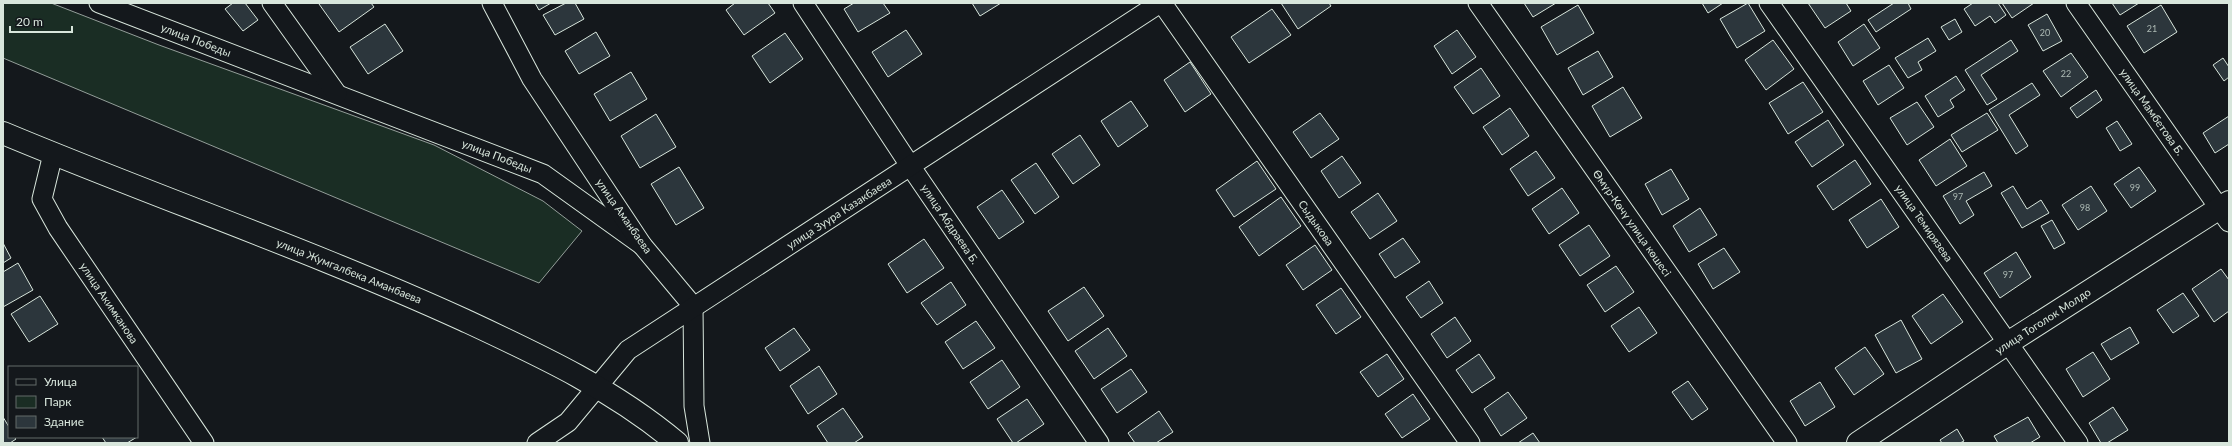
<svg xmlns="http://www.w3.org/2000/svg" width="2232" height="446" font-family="Lato,sans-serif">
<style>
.green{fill:#1a2d24;stroke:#939e99}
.building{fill:#2c363c;stroke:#d8e6dc}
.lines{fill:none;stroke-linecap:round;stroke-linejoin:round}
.minor-casing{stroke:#d8e6dc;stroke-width:21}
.tertiary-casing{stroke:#d8e6dc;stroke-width:24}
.primary-casing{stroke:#d8e6dc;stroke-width:24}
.minor{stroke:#14181c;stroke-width:19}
.tertiary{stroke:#14181c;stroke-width:22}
.primary{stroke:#14181c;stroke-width:22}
.labels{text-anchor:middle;stroke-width:3;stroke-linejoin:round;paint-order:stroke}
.number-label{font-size:9px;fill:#adbab4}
.street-label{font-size:11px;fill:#d8e6dc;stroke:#14181c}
</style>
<rect width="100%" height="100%" fill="#14181c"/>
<path class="green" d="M3 3H51L159 45 434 145 543 201 582 231 539 283 3 58Z"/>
<g class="building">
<path d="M233 3H245L258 20 243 31 225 9Z"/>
<path d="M321 3H371L374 7 339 32 319 4Z"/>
<path d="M535 3H551L539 10Z"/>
<path d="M566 3H575L584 19 555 35 543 15Z"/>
<path d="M735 3H768L775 13 744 35 726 10Z"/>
<path d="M854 3H883L890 13 858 32 844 9Z"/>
<path d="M972 3H1001L980 16Z"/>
<path d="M1281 3H1329L1331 6 1298 29Z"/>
<path d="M1524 3H1556L1533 17Z"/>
<path d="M1702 3H1723L1708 13Z"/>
<path d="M1748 3 1765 31 1737 48 1720 19Z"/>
<path d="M1808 3H1846L1851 11 1825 28Z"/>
<path d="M1894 3H1908L1911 9 1876 32 1868 20Z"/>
<path d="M1973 3H1998L2006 15 1995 23 1990 16 1975 26 1964 9Z"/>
<path d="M2002 3H2034L2012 18Z"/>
<path d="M2112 3H2139L2120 15Z"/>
<path d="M1578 5 1594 33 1557 55 1541 27Z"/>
<path d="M2161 5 2177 32 2144 53 2127 26Z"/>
<path d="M1272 9 1291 35 1249 63 1231 37Z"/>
<path d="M2047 14 2062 41 2043 51 2028 25Z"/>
<path d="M1955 19 1962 32 1949 40 1941 27Z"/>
<path d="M385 24 403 51 368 74 350 47Z"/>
<path d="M1864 24 1880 48 1853 66 1838 42Z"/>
<path d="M906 30 922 54 888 77 872 52Z"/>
<path d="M1457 30 1476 57 1452 74 1434 46Z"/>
<path d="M596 32 610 56 579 74 565 51Z"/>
<path d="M785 33 803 59 770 83 752 56Z"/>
<path d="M1928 38 1936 51 1918 62 1922 70 1908 78 1895 58Z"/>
<path d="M1773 40 1794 69 1766 90 1745 60Z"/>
<path d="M2011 40 2018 51 1981 75 1997 99 1987 105 1965 70Z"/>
<path d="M1598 51 1613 77 1583 95 1568 68Z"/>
<path d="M2071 53 2088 77 2061 97 2043 71Z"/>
<path d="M2223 58 2229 67V77L2224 81 2213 65Z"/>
<path d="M1190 62 1211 94 1185 112 1164 80Z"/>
<path d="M1889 65 1904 88 1878 105 1863 81Z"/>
<path d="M1481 68 1500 96 1473 114 1454 87Z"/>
<path d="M631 72 647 99 610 121 594 94Z"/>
<path d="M1956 76 1965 90 1950 100 1954 107 1938 117 1925 96Z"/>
<path d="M1803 82 1823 112 1788 134 1769 103Z"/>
<path d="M2032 83 2040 95 2009 115 2028 146 2016 154 1989 110Z"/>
<path d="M1623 87 1642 118 1610 137 1592 106Z"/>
<path d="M2096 90 2102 100 2077 118 2070 108Z"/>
<path d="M1131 101 1148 126 1118 147 1101 121Z"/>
<path d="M1917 102 1934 127 1907 145 1890 118Z"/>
<path d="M1510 108 1529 136 1502 155 1483 127Z"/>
<path d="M1320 113 1339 139 1311 158 1293 132Z"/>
<path d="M1987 113 1998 130 1962 152 1951 135Z"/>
<path d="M656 114 676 147 640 168 621 136Z"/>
<path d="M2229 116V144L2215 153 2203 133Z"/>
<path d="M1828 120 1844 145 1812 167 1795 142Z"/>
<path d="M2117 121 2132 144 2120 151 2106 128Z"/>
<path d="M1080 135 1100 165 1073 184 1052 154Z"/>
<path d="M1950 139 1967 166 1936 186 1919 160Z"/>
<path d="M1536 151 1555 178 1528 196 1510 169Z"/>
<path d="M1342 156 1361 183 1339 198 1321 171Z"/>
<path d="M1855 160 1871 184 1833 210 1817 186Z"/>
<path d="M1257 161 1276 189 1234 217 1216 190Z"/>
<path d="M1036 163 1059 197 1035 214 1011 180Z"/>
<path d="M679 167 704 208 676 225 651 184Z"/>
<path d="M2139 167 2156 191 2131 208 2114 184Z"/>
<path d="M1671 169 1689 199 1662 215 1645 184Z"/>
<path d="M1984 172 1992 186 1966 201 1974 215 1960 224 1943 196Z"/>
<path d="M2013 186 2027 209 2041 200 2049 213 2022 228 2001 193Z"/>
<path d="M2091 186 2107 211 2078 230 2062 205Z"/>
<path d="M1562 188 1579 213 1549 234 1532 209Z"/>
<path d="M1002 190 1024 222 999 239 977 207Z"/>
<path d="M1378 193 1397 221 1370 239 1351 212Z"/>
<path d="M1281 197 1301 226 1259 256 1239 227Z"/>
<path d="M1881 199 1899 227 1867 248 1849 220Z"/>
<path d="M1700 208 1717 235 1689 252 1673 226Z"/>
<path d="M2052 220 2065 243 2054 249 2041 226Z"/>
<path d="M1589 225 1610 256 1580 276 1559 245Z"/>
<path d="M1403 238 1420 262 1395 278 1379 254Z"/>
<path d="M924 239 944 268 907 293 888 264Z"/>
<path d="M3 243 11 258 3 263Z"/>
<path d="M1315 245 1332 270 1303 290 1286 265Z"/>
<path d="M1724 248 1740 272 1713 289 1698 264Z"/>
<path d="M2016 252 2031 277 2000 298 1984 273Z"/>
<path d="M18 263 33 290 3 307V272Z"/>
<path d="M1616 266 1634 292 1605 312 1587 285Z"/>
<path d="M2221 269 2229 280V311L2214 322 2192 289Z"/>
<path d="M1429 281 1443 303 1421 318 1406 297Z"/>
<path d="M951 282 966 305 937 325 921 303Z"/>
<path d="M1084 287 1104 316 1068 341 1048 311Z"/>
<path d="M1341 288 1361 317 1336 334 1316 305Z"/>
<path d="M2183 293 2199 316 2173 333 2157 310Z"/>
<path d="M1943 294 1963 322 1931 344 1912 316Z"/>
<path d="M40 296 58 324 29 342 11 314Z"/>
<path d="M1639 307 1657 333 1629 352 1611 326Z"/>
<path d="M1455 317 1471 341 1447 358 1431 334Z"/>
<path d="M1901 320 1922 359 1896 373 1875 335Z"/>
<path d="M976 321 995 348 963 369 945 342Z"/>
<path d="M2130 327 2139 343 2111 360 2101 344Z"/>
<path d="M794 328 810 350 780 371 765 348Z"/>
<path d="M1108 328 1127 356 1094 379 1075 351Z"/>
<path d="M1865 347 1884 374 1854 395 1835 368Z"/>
<path d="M2093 352 2110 379 2083 397 2066 369Z"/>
<path d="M1387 354 1404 379 1378 397 1360 372Z"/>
<path d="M1479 354 1495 378 1472 393 1456 370Z"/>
<path d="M1002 360 1020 387 988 409 970 382Z"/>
<path d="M819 366 837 394 808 414 790 386Z"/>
<path d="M1131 369 1147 392 1117 413 1101 389Z"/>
<path d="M1688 381 1708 409 1692 420 1672 392Z"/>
<path d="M1820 382 1835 407 1805 426 1790 401Z"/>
<path d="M1508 392 1527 418 1501 436 1484 409Z"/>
<path d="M1413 394 1430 419 1402 438 1385 414Z"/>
<path d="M1027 399 1044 424 1016 443H1013L997 419Z"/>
<path d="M2113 407 2128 430 2107 443H2101L2089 423Z"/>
<path d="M843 408 863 437 854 443H828L817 426Z"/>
<path d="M1159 411 1173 432 1156 443H1135L1128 433Z"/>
<path d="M3 417 9 427V437H14L16 439 10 443H3Z"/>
<path d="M2028 417 2040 437 2030 443H1998L1994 436Z"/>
<path d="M1957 429 1964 441 1960 443H1942L1940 440Z"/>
<path d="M1533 433 1540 443H1518Z"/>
<path d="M102 437H137L127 443H106Z"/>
</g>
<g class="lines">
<g class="minor-casing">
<g id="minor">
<path d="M99 3 543 174 642 245"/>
<path d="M272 3 337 94"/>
<path d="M492 3 532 79 642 245 693 306 694 406 700 443"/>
<path d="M803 3 911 167 1099 443"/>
<path d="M1162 3 1470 443"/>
<path d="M1478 3 1787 443"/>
<path d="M1769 3 2078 443"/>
<path d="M2076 3 2229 222"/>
<path d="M53 154 42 199 58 228 204 443"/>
<path d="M537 443 568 422 628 350 1160 3"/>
</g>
</g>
<g class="tertiary-casing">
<path id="tertiary" d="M1858 443 2008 343 2229 202"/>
</g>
<g class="primary-casing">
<path id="primary" d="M3 133C156 197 313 251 464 320 539 355 613 389 677 443"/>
</g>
<use href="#minor" class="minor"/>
<use href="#tertiary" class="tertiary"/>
<use href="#primary" class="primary"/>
</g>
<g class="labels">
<g class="number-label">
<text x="2152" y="32">21</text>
<text x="2045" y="36">20</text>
<text x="2066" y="77">22</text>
<text x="2135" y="191">99</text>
<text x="1958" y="200">97</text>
<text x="2085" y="211">98</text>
<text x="2008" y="278">97</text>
</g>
<g class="street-label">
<text transform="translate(196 40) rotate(21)" y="4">улица Победы</text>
<text transform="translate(2152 112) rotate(55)" y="4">улица Мамбетова Б.</text>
<text transform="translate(497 156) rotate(21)" y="4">улица Победы</text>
<text transform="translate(839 213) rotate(-33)" y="4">улица Зуура Казакбаева</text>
<text transform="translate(624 216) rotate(55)" y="4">улица Аманбаева</text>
<text transform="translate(1316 223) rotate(55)" y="4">Сыдыкова</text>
<text transform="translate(1632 223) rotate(55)" y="4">Өмүр-Көчү улица көшесі</text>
<text transform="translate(1924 223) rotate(55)" y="4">улица Темирязева</text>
<text transform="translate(950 224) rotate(56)" y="4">улица Абдраева Б.</text>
<text transform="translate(349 271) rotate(22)" y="4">улица Жумгалбека Аманбаева</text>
<text transform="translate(109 303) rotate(56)" y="4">улица Акимканова</text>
<text transform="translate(2043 321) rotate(-33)" y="4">улица Тоголок Молдо</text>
</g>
</g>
<rect width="2232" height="446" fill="none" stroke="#d8e6dc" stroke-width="8"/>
<rect x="8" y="366" width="130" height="72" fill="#14181c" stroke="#626a69"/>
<rect x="16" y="379" width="20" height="6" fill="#14181c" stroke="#626a69"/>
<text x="44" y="386" font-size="12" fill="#d8e6dc">Улица</text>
<rect x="16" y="396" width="20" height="12" fill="#1a2d24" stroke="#626a69"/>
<text x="44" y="406" font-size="12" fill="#d8e6dc">Парк</text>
<rect x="16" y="416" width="20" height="12" fill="#2c363c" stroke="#626a69"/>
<text x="44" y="426" font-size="12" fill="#d8e6dc">Здание</text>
<path d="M10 26v6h62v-6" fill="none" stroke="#d8e6dc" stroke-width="2"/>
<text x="16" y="26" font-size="12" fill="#d8e6dc" stroke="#14181c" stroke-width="3" paint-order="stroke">20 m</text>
</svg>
